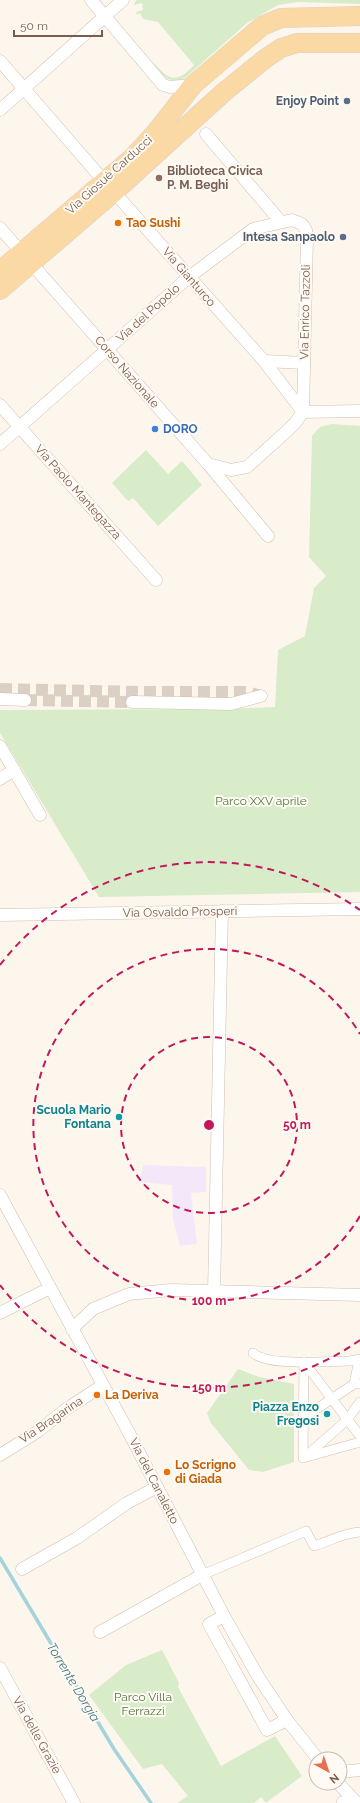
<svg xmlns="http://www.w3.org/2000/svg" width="360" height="1803" font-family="Raleway,sans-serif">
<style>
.education{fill:#f3e8fa}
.green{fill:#d8ecc9}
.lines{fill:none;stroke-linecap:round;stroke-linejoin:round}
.stream{stroke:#a5d3da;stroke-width:3.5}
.minor-tunnel{stroke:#dcd0c4;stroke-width:12;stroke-dasharray:12 6;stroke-linecap:butt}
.pedestrian-casing{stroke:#d1beb0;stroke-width:10}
.minor-casing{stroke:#d1beb0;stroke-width:13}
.primary-casing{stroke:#dad1cd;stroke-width:20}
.pedestrian{stroke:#fff;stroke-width:9}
.minor{stroke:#fff;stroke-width:12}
.primary{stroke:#fbd9a5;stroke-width:19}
.ring{fill:none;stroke:#c2185b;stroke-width:2;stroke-dasharray:7 5}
.service-dot{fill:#5c6f8a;stroke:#fffaf3;stroke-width:1.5}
.education-dot{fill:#8d6e63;stroke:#fffaf3;stroke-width:1.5}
.food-dot{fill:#e8710a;stroke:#fffaf3;stroke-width:1.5}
.shop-dot{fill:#3f7fe0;stroke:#fffaf3;stroke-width:1.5}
.culture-dot{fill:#0f9aa8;stroke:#fffaf3;stroke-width:1.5}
.labels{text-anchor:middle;stroke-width:4;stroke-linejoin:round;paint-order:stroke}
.service-label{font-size:12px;font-weight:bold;fill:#4e5e75;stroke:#fffaf3;text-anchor:end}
.education-label{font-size:12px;font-weight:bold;fill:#785e54;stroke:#fffaf3;text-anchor:start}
.street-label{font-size:12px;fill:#7a5c4d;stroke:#fffaf3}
.food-label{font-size:12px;font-weight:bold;fill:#c56008;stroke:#fffaf3;text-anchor:start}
.shop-label{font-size:12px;font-weight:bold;fill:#366cbe;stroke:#fffaf3;text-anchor:start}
.park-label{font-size:12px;fill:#537a41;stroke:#fffaf3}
.culture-label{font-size:12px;font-weight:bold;fill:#0d838f;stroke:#fffaf3;text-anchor:end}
.water-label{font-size:13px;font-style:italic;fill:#437c86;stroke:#fffaf3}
.centre{fill:#c2185b;stroke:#fffaf3;stroke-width:2}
.ring-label{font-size:12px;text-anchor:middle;font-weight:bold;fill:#c2185b;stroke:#fffaf3;stroke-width:4;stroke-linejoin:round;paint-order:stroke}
</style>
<rect width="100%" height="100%" fill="#fdf6ec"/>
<path class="education" d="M143 1165 206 1167V1192L191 1193 197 1244 180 1246 173 1219 172 1185 140 1182Z"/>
<g class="green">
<path d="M136 0H360V4L298 2 278 5 247 23 185 78C170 84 163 77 152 66L155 64C170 82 178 82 194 65L158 22 143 19 140 13 137 15 136 12 143 10 142 3 134 5Z"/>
<path d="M332 424 360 426V892L99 897 0 733V710L221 709 275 707 278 650 305 636 314 588 326 576 309 557 312 436 320 427Z"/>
<path d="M146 450 168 474 182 461 202 485 158 526 133 498 128 501 112 483Z"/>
<path d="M238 1369 259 1377 294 1384V1462L263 1472 249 1470 211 1423 207 1413Z"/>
<path d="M162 1650 179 1683 178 1687 221 1766 275 1736 302 1776 266 1803 261 1797 254 1803H177L188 1796 162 1764 143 1769 89 1695 126 1665Z"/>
</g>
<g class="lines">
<path class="stream" d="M0 1558 114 1749 151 1803"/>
<g class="minor-tunnel">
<path d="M0 689 143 692H247L261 696V690"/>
<path d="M25 700 132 702"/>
</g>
<g class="pedestrian-casing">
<g id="pedestrian">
<path d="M253 1353C270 1367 327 1361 350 1361L360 1359"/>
<path d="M359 1360 354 1384H360"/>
<path d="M304 1362 303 1458 360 1442"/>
<path d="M304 1362 360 1436"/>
<path d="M303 1418 354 1384"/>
<path d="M305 1457 347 1420 360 1402"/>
<path d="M202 1575 306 1531 314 1546C331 1541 342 1533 360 1532"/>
</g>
</g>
<g class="minor-casing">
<g id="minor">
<path d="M91 0 163 85 170 87 193 85"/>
<path d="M0 61 104 181"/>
<path d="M0 110 123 0"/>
<path d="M206 134 281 222"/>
<path d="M114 192 264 361 303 412"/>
<path d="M0 228 208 464 268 536"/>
<path d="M264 361 304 363"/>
<path d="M0 405 156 580"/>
<path d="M303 412 360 411"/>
<path d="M0 444 189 277 253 229 292 220 302 224 306 230 307 237 303 412"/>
<path d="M208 464 231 470 247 467 287 431 295 423 303 412"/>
<path d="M0 699 25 700"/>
<path d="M132 702 231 704 261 696"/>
<path d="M0 746 40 815"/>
<path d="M0 779 14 770"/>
<path d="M0 915 360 909"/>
<path d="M0 1195 128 1431 224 1616 259 1678 287 1720 318 1759"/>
<path d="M214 1292 222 911"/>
<path d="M0 1313 50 1288"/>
<path d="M72 1329 93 1309 129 1294 171 1290 360 1295"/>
<path d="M0 1455 37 1432 65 1410 103 1385"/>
<path d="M22 1569 77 1538 127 1503 157 1487"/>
<path d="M224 1616 209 1624 267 1730 287 1720"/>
<path d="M100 1632 202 1575"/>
<path d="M0 1668 74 1803"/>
<path d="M340 1772 360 1770"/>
<path d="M338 1783 357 1803"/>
<path d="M343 1802V1803"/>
</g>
</g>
<g class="primary-casing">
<g id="primary">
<path d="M0 271 133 157 156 132 193 85 262 26 281 18 360 16"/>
<path d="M0 290 114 192 224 92 266 58 281 48 297 43H360"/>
</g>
</g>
<use href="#pedestrian" class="pedestrian"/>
<use href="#minor" class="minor"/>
<use href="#primary" class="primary"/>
</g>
<g class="ring">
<circle cx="209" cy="1125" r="88"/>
<path d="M360 1216A176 176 0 1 1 360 1034"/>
<path d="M360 1340A263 263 0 0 1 0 1285M0 965A263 263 0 0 1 360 910"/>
</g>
<g class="service-dot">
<circle cx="347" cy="101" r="4"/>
<circle cx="343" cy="237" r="4"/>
</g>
<circle class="education-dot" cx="159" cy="178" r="4"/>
<g class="food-dot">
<circle cx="118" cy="223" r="4"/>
<circle cx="97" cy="1395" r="4"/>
<circle cx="167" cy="1472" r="4"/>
</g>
<circle class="shop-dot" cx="155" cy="429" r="4"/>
<g class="culture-dot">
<circle cx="119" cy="1117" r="4"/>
<circle cx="327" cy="1414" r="4"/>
</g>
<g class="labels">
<g class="service-label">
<text x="339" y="105">Enjoy Point</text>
<text x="335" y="241">Intesa Sanpaolo</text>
</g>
<g class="education-label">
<text x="167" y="175">Biblioteca Civica<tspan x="167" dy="14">P. M. Beghi</tspan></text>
</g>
<g class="street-label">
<text transform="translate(109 175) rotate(-42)" y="4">Via Giosuè Carducci</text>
<text transform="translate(189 277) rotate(49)" y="4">Via Gianturco</text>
<text transform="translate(305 312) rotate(-89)" y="4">Via Enrico Tazzoli</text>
<text transform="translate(148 313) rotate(-42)" y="4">Via del Popolo</text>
<text transform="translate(127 372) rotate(49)" y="4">Corso Nazionale</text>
<text transform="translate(78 492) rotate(48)" y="4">Via Paolo Mantegazza</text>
<text transform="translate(180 912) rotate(-1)" y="4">Via Osvaldo Prosperi</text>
<text transform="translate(51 1420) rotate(-34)" y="4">Via Bragarina</text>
<text transform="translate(154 1481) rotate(63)" y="4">Via del Canaletto</text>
<text transform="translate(37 1735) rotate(61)" y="4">Via delle Grazie</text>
</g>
<g class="food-label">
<text x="126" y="227">Tao Sushi</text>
<text x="105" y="1399">La Deriva</text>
<text x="175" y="1469">Lo Scrigno<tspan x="175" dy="14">di Giada</tspan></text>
</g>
<g class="shop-label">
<text x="163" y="433">DORO</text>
</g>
<g class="park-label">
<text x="261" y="805">Parco XXV aprile</text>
<text x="143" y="1701">Parco Villa<tspan x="143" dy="14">Ferrazzi</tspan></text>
</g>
<g class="culture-label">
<text x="111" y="1114">Scuola Mario<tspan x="111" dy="14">Fontana</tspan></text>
<text x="319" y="1411">Piazza Enzo<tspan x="319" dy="14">Fregosi</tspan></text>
</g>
<g class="water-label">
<text transform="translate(74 1682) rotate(59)" y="5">Torrente Dorgia</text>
</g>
</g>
<circle cx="209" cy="1125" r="6" class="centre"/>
<g class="ring-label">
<text x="297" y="1129">50 m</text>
<text x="209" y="1305">100 m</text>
<text x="209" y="1392">150 m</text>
</g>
<g transform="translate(328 1771) rotate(140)"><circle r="19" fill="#fffaf3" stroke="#cabbb1"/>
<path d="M0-3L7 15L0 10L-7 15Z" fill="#e76f51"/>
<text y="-6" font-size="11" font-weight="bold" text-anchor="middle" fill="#7a5c4d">N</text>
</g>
<path d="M14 30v6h88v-6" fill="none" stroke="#7a5c4d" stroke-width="2"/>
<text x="20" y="30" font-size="12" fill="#7a5c4d" stroke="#fffaf3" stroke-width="3" paint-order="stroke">50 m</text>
</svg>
